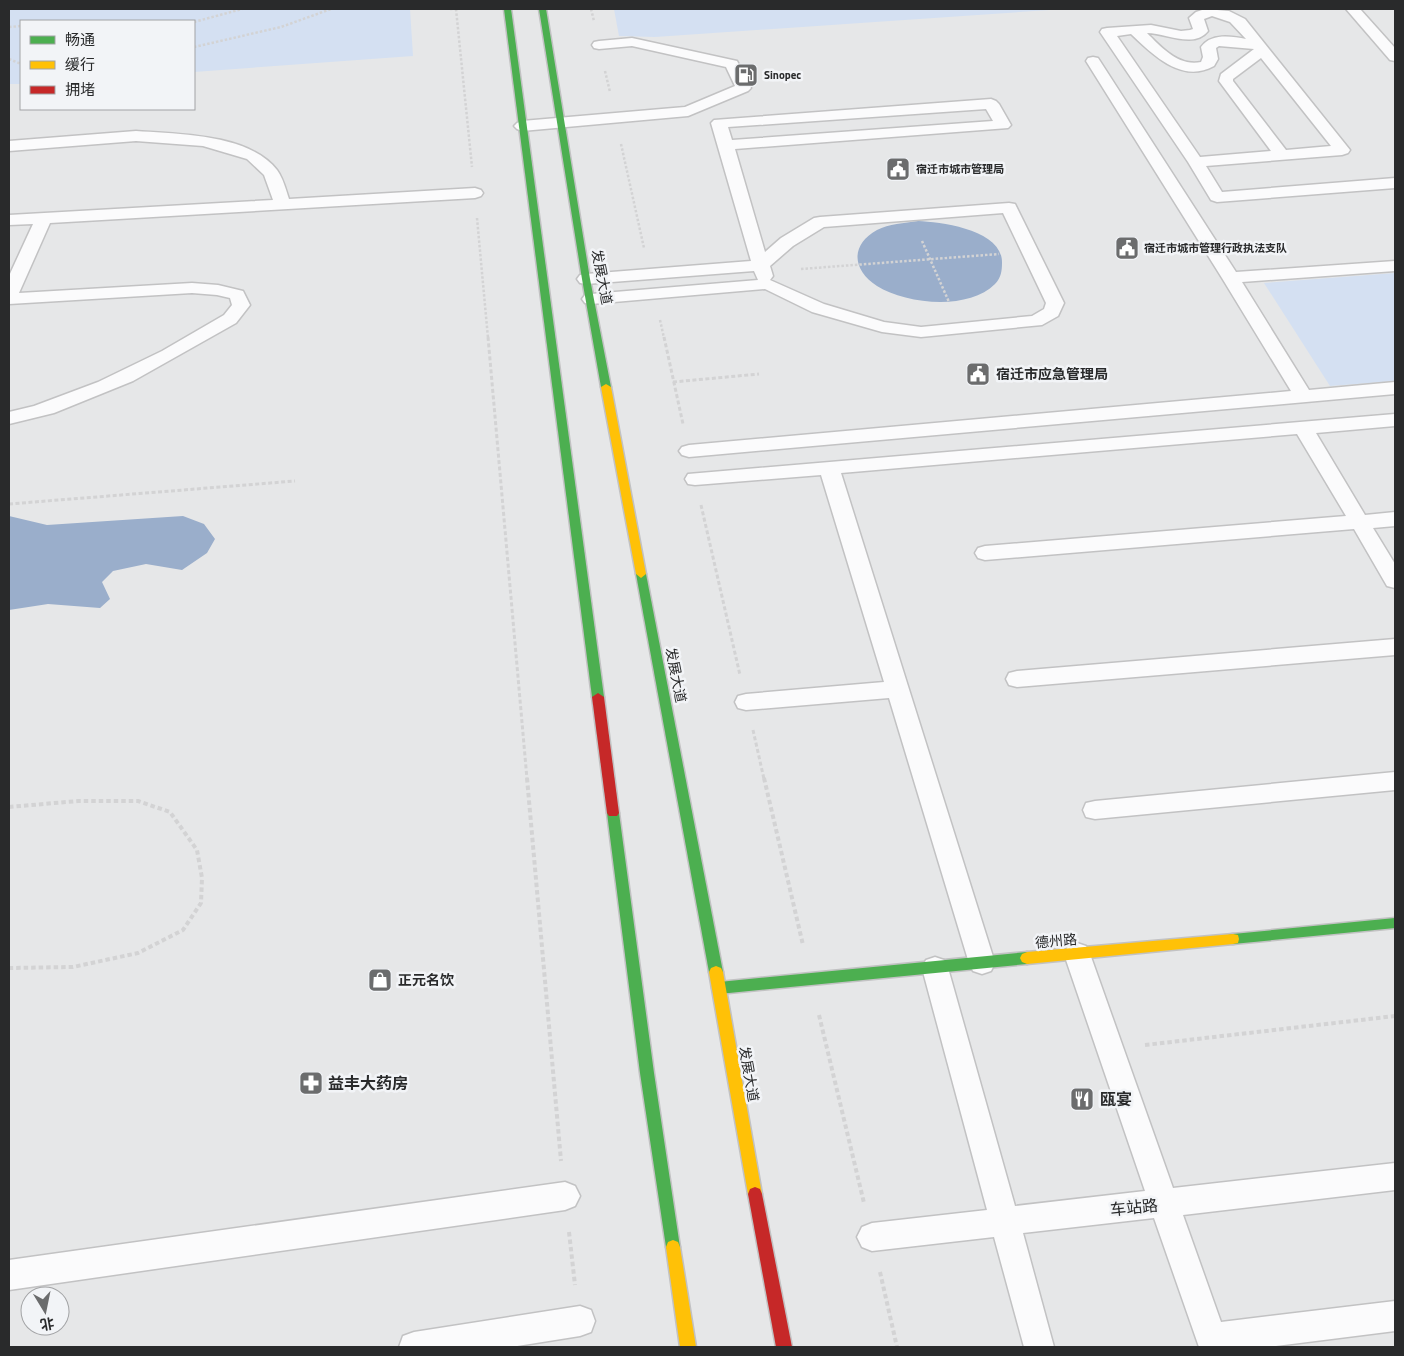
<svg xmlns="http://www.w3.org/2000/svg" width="1404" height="1356" font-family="'Titillium Web','Noto Sans SC',sans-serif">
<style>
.green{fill:#d4e0f2}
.water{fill:#9aaecb}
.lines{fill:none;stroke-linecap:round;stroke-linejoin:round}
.lane-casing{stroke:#c2c2c3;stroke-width:3}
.fast-casing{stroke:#c2c2c3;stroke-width:3}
.slow-casing{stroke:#c2c2c3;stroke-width:3}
.jam-casing{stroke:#c2c2c3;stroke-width:3}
.path-far2{stroke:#d3d3d4;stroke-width:2.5;stroke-dasharray:2.5 2;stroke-linecap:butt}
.path-far1{stroke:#d3d3d4;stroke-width:3;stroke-dasharray:4 2.5;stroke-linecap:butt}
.path{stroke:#d3d3d4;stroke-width:4;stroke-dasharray:4.5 3;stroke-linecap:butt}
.lane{fill:#fbfbfc;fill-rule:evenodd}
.fast{fill:#4caf50;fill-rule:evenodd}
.slow{fill:#ffc107;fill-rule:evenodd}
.jam{fill:#c62828;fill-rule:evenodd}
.labels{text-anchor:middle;stroke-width:5;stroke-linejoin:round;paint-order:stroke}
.far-poi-label{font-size:11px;font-weight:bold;fill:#292a2b;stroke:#f2f4f7;text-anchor:start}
.street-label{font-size:14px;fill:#292a2b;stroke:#f2f4f7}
.poi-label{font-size:14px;font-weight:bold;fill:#292a2b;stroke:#f2f4f7;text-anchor:start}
.near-poi-label{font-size:16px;font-weight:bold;fill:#292a2b;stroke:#f2f4f7;text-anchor:start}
.near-street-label{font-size:16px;fill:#292a2b;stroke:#f2f4f7}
</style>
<rect width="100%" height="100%" fill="#e6e7e8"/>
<g class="green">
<path d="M9 9H410L413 56 194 72V21H21V84H9Z"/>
<path d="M614 9H1064L655 37 619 36Z"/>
<path d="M1395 273V381L1330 386 1264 283Z"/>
</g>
<g class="water">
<path d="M918 221C942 222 1003 230 1002 263 1002 271 1001 278 995 284 968 311 906 304 877 286 852 270 850 245 877 230 889 224 904 223 918 221Z"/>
<path d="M9 516 47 525 183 516 204 524 215 539 207 553 182 570 146 564 113 571 102 582 110 599 100 608 48 604 9 610Z"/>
</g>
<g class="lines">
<g class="lane-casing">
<g id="lane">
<path d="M1205 9 1229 11 1245 19 1350 150 1348 153 1342 155 1206 166 1222 192 1395 178V188L1217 202 1211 200 1188 162 1100 32 1102 29 1107 28 1151 25 1181 31 1190 30 1193 29 1189 18 1196 12ZM1212 16 1230 22 1246 39C1231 36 1211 33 1201 47L1203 57 1201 62C1179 67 1161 47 1147 33 1165 33 1194 49 1208 31L1204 19ZM1131 34C1153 55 1182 84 1214 66L1218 59 1216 48 1219 46 1254 49 1221 74 1219 81 1271 151 1200 157 1117 36ZM1261 58 1331 146 1286 150 1233 81V79Z"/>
<path d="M1346 9H1360L1395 48V61L1390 60Z"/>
<path d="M632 38 737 61 751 88 748 91 688 116 522 131 517 129 514 126 517 123 522 121 685 107 735 86 726 67 632 46 599 49 594 48 592 45 594 42 599 41Z"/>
<path d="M1093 57 1098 58 1100 61 1236 272 1395 261V271L1242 282 1309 390 1395 382V394L689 457 682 455 679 451 682 447 689 445 1291 391 1222 278 1086 61 1088 58Z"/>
<path d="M991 99 996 101 999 104 1011 125 1008 128 735 149 765 252 781 238 814 218 820 217 1009 203 1015 204 1064 303 1058 316 1042 325 921 337 882 332 812 312 765 289 591 304 585 303 582 299 585 295 591 294 758 280 754 271 586 284 580 283 577 279 580 275 586 274 751 261 711 123 714 120ZM986 109 993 121 732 140 728 127ZM1003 213 1046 303 1044 309 1032 316 921 327 884 322 824 304 770 280 773 276 770 266 793 246 824 227Z"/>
<path d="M136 131C179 134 249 134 277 170 283 178 286 190 289 199L475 188 481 190 483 193 481 196 475 198 50 223 19 293 192 283 218 285 243 291 250 305 236 323 133 381 54 413 9 424V412L34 406 98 382 162 351 224 315 232 305 230 298 217 295 192 293 9 304V276L33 224 9 225V215L273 200 264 175 247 159 203 146 136 141 9 151V141Z"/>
<path d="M1395 414V426L1316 433 1365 515 1395 512V526L1373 528 1395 564V588L1387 586 1354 529 985 560 978 558 975 553 978 548 985 546 1346 516 1297 434 841 473 995 963 991 971 982 974 973 971 969 963 889 698 746 710 738 708 735 702 738 696 746 694 884 682 821 475 695 485 688 484 685 479 688 474Z"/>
<path d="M1395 639V655L1017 687 1009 685 1006 679 1009 673 1017 671Z"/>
<path d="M1395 772V790L1095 819 1086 817 1083 810 1086 803 1095 801Z"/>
<path d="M1077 943 1086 946 1090 954 1173 1188 1395 1163V1190L1183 1215 1221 1322 1395 1301V1331L1268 1347H1199L1154 1218 1023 1233 1054 1347H1024L994 1237 872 1251 862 1247 857 1237 862 1227 872 1223 987 1210 922 968 926 960 935 957 944 960 948 968 1015 1206 1145 1191 1064 954 1068 946Z"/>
<path d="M565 1182 575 1186 580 1196 575 1206 565 1210 9 1290V1260Z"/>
<path d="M580 1306 591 1310 595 1321 591 1332 580 1336 511 1347H399L403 1336 414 1332Z"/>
</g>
</g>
<g class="fast-casing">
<g id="fast">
<path d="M504 9H511L604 697 598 701 592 697Z"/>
<path d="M539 9H546L590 279 611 387 606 390 601 387 582 279Z"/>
<path d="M641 570 646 574 723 972 721 976 716 978 711 976 709 972 636 574Z"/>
<path d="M613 808 617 810 619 813 654 1073 680 1247 678 1252 673 1254 668 1252 666 1247 640 1073 607 813 609 810Z"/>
<path d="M1395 918V928L1233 944 1228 943 1227 939 1228 935 1233 934Z"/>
<path d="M1027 952 1032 954 1034 958 1032 962 1027 964 719 994 714 992 712 988 714 984 719 982Z"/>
</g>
</g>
<g class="slow-casing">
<g id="slow">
<path d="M606 384 611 387 646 574 641 578 636 574 601 387Z"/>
<path d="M1233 934 1238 935 1239 939 1238 943 1233 944 1027 964 1022 962 1020 958 1022 954 1027 952Z"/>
<path d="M716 966 721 968 723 972 762 1194 760 1199 755 1201 750 1199 748 1194 709 972 711 968Z"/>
<path d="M673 1240 678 1242 680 1247 696 1347H680L666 1247 668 1242Z"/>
</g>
</g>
<g class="jam-casing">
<g id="jam">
<path d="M598 693 604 697 619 813 617 816H609L607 813 592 697Z"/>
<path d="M755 1187 760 1189 762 1194 792 1347H776L748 1194 750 1189Z"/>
</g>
</g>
<g class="path-far2">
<path d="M450 9H456"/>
<path d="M456 9 472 167"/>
<path d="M591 9 594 21"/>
<path d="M194 22 242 9"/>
<path d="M9 27 21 26"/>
<path d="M194 47 281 27 331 9"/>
<path d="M9 59 21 64"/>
<path d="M605 71 610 92"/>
<path d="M621 144 644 248"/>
<path d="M477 218 488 338"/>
<path d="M922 241 949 302"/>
<path d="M801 269 999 254"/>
<path d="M660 320 664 338"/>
</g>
<g class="path-far1">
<path d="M488 337 527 779"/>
<path d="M664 337 683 424"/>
<path d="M673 382 759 374"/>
<path d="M9 504 295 481"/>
<path d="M701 505 740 675"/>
<path d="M753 730 764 779"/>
</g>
<g class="path">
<path d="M527 778 561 1161"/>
<path d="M764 778 803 945"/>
<path d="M9 807 78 801H138L170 812 197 850 202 878 201 903 183 930 138 953 73 967 9 968"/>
<path d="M819 1015 864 1203"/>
<path d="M1145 1045 1395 1016"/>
<path d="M569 1232 575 1285"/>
<path d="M880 1272 897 1347"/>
</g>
<use href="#lane" class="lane"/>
<use href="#fast" class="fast"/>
<use href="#slow" class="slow"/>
<use href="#jam" class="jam"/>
</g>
<defs>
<g id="fuel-square" transform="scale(1.25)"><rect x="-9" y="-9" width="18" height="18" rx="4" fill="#6b6c6d" stroke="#f2f4f7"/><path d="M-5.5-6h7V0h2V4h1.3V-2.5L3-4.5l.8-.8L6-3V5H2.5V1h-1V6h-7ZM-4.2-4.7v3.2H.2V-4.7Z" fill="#fff"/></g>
<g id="civic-square" transform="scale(1.25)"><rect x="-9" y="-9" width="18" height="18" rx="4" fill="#6b6c6d" stroke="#f2f4f7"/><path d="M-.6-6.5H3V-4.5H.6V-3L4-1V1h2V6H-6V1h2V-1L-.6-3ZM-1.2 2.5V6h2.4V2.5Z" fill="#fff"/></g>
<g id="shop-square" transform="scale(1.25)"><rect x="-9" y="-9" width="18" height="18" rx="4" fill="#6b6c6d" stroke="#f2f4f7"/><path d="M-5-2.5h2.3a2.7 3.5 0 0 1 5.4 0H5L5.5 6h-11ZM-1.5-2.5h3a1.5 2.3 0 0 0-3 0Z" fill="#fff"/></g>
<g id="pharmacy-square" transform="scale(1.25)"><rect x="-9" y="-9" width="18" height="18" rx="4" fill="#6b6c6d" stroke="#f2f4f7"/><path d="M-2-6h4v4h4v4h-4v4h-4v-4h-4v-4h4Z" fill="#fff"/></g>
<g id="restaurant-square" transform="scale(1.25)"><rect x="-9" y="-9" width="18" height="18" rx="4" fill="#6b6c6d" stroke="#f2f4f7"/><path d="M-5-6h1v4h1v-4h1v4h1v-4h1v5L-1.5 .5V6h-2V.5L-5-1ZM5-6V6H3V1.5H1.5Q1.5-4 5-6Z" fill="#fff"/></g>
</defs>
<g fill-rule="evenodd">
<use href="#fuel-square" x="746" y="75"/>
<use href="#civic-square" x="898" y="169"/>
<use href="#civic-square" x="1127" y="248"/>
<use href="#civic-square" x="978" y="374"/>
<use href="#shop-square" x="380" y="980"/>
<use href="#pharmacy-square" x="311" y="1083"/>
<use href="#restaurant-square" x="1082" y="1099"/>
</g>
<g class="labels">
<g class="far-poi-label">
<text x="764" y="79">Sinopec</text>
<text x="916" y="173">宿迁市城市管理局</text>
<text x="1144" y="252">宿迁市城市管理行政执法支队</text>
</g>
<g class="street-label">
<text transform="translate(602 277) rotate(79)" y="5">发展大道</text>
<text transform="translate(676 675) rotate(79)" y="5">发展大道</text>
<text transform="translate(1056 941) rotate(-5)" y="5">德州路</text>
<text transform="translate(749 1074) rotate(80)" y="5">发展大道</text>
</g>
<g class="poi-label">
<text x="996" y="379">宿迁市应急管理局</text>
<text x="398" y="985">正元名饮</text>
</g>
<g class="near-poi-label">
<text x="328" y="1089">益丰大药房</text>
<text x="1100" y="1105">瓯宴</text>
</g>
<g class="near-street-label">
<text transform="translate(1134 1207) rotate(-6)" y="6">车站路</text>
</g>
</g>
<rect width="1404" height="1356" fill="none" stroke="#292a2b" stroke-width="20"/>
<rect x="20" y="20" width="175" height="90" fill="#f2f4f7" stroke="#a2a3a5"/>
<rect x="30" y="36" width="25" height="8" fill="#4caf50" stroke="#a2a3a5"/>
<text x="65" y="45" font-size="15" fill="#292a2b">畅通</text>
<rect x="30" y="61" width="25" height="8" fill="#ffc107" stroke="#a2a3a5"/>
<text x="65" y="70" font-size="15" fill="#292a2b">缓行</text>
<rect x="30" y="86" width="25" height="8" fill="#c62828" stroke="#a2a3a5"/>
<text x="65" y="95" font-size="15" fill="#292a2b">拥堵</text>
<g transform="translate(45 1311) rotate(170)"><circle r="24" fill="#f2f4f7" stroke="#a2a3a5"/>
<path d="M0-4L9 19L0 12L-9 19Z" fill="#6b6c6d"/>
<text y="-8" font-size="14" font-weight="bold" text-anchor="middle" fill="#292a2b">北</text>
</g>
</svg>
